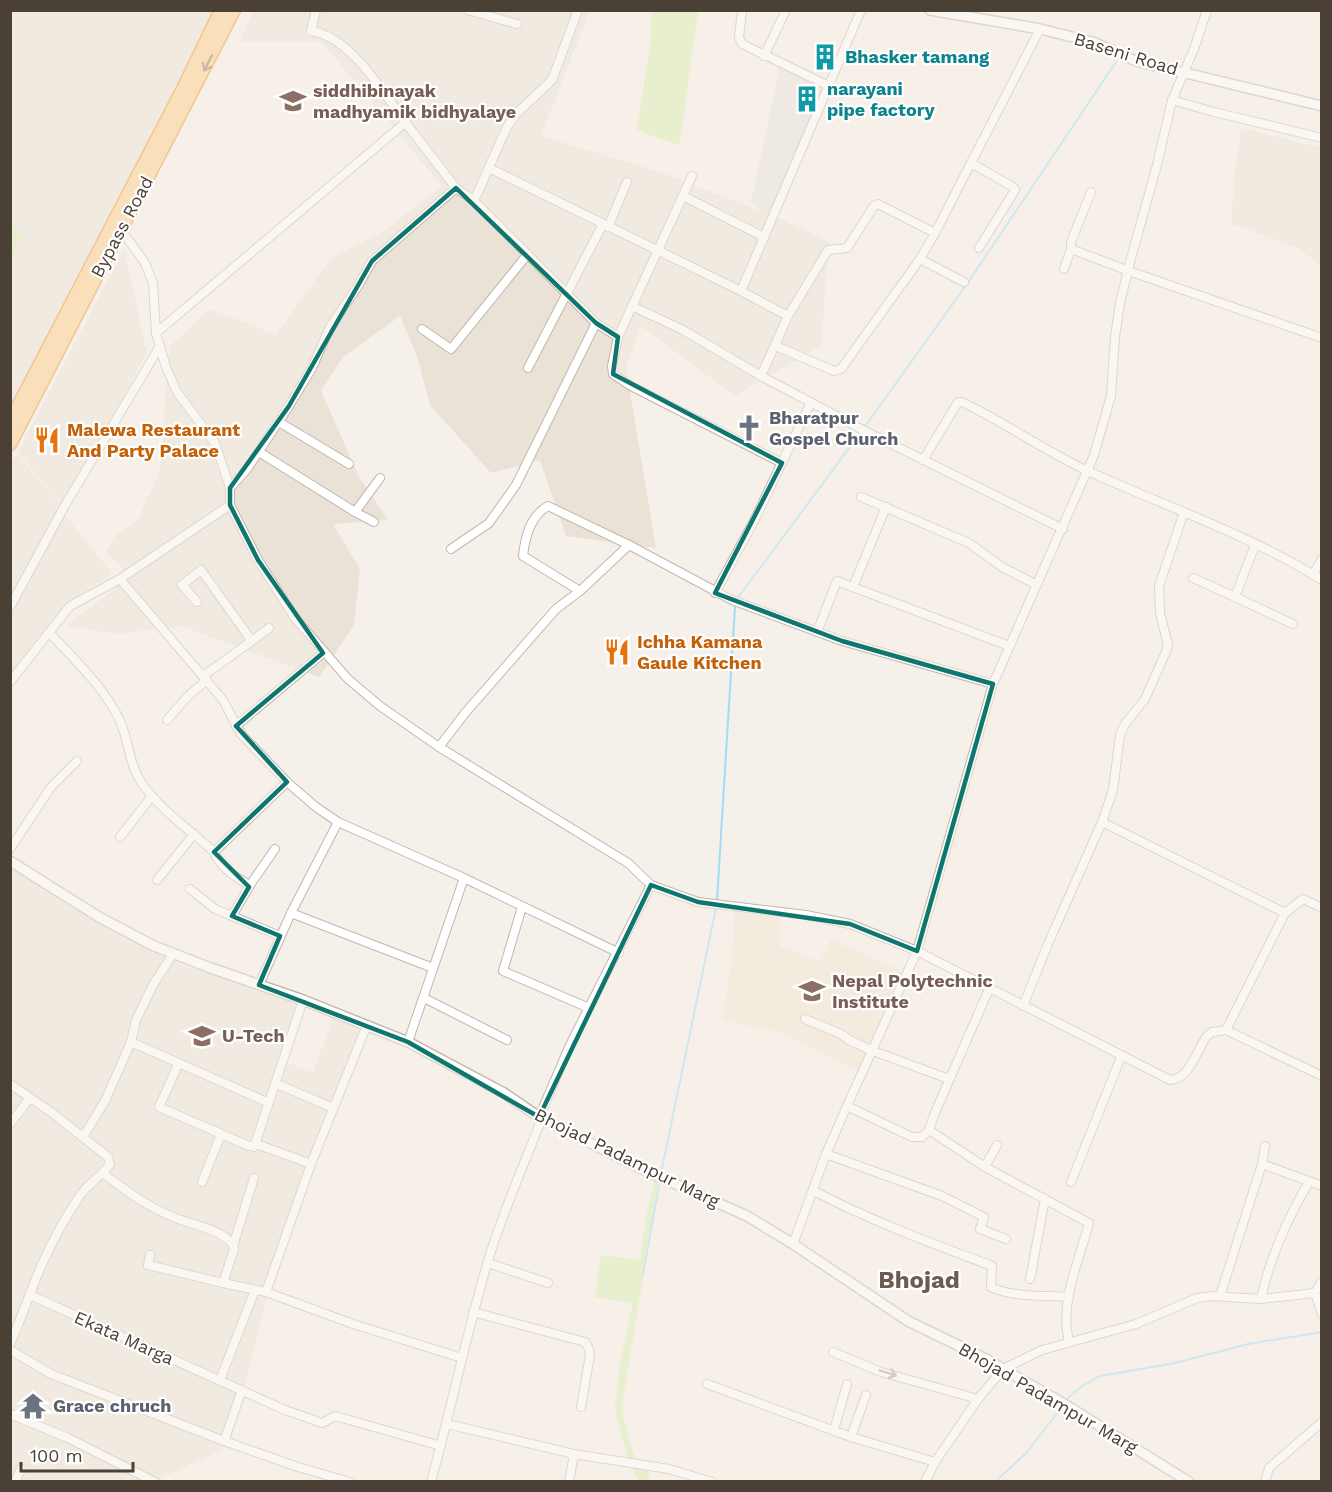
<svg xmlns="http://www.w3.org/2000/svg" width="1332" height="1492" font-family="'Work Sans',sans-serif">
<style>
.residential{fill:#eae2d6}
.industrial{fill:#e5dfda}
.education{fill:#f0e4d1}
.green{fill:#d7edae}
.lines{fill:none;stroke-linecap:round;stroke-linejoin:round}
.stream{stroke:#a1dcf6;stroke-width:2}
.minor-casing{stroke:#c2b7aa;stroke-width:10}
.tertiary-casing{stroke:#c2b7aa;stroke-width:12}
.trunk-casing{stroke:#ea932e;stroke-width:15}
.minor{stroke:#fff;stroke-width:8}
.tertiary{stroke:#fff;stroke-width:9}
.trunk{stroke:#ffcc81;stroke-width:12}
.oneway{stroke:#927854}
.oneway2{stroke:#a4a09a}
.marked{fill:none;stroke:#0f766e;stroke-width:4.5;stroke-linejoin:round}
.labels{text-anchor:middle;stroke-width:4.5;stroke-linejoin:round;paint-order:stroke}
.street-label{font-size:18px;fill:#4a4036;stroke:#fff}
.culture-label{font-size:18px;font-weight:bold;fill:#0d838f;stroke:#fff;text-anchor:start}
.education-label{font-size:18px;font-weight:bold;fill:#785e54;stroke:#fff;text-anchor:start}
.worship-label{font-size:18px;font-weight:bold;fill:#5b616d;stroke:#fff;text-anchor:start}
.food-label{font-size:18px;font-weight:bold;fill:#c56008;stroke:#fff;text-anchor:start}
.district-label{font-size:24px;font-weight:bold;fill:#6e5d4c;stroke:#fff}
</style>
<rect width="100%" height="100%" fill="#f5f0e9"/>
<g class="residential">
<path d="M11 11H218L11 427Z"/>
<path d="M253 11H590L541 136 657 171 777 217 829 242 821 346 735 396 641 326 626 367 656 548 566 536 540 460 491 473 430 405 417 356 400 316 343 357 321 391 359 477 388 520 333 524 360 569 354 625 319 677 181 626 118 634 66 626 120 585 123 568 106 552 115 536 138 519 160 471 169 347 210 309 276 335 330 259 383 232 442 186 321 41 240 42Z"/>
<path d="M1241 128 1321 148V266L1298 248 1232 224 1233 188Z"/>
<path d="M124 249 147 353 64 507 18 452Z"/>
<path d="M18 455 60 504 66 516 112 574 68 603 11 678 10 461Z"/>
<path d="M10 868 74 908 175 963 306 1005 286 1062 313 1073 333 1017 364 1030 268 1293 230 1446 161 1478 160 1481H11Z"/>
</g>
<path class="industrial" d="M780 66 826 85 773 217 751 203Z"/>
<path class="education" d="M734 913 781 917 779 946 820 962 831 939 905 973 861 1072 782 1033 722 1019 732 960Z"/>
<g class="green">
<path d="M651 11H698L680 143 677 145 637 130 651 37Z"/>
<path d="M11 228 23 237 11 257Z"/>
<path d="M655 1179 659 1180 622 1405 623 1417 635 1459 628 1458 616 1416 615 1403 620 1363 633 1303 595 1297 601 1255 640 1260 646 1218Z"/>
<path d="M632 1465 647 1468 650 1481H638Z"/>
</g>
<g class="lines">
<g class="stream">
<path d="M866 425 967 284 1116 62"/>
<path d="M737 599 861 432"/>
<path d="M717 900 735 607"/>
<path d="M661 1173 716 908"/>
<path d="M643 1275 659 1186"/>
<path d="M1067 1399 1082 1386 1100 1376 1175 1363 1248 1344 1322 1332"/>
<path d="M995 1482 1027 1452 1061 1408"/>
</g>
<g class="minor-casing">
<g id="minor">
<path d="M316 10 311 31C350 36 383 92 405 122 422 144 439 166 456 188L474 201 596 323 618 337"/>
<path d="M468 10 517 24"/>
<path d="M742 10 739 37 742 44 829 86"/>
<path d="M764 56 786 10"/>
<path d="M1172 100 1214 112 1322 138"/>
<path d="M971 163 1013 187 1015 190 979 248"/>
<path d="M489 168 741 291 788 316"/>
<path d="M692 176 618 337 612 366 613 374 631 386 782 463"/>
<path d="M683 196 764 237"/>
<path d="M474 201 507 127 516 114 552 80 578 10"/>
<path d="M608 227 627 182"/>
<path d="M117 231 127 238 145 263 153 283 156 333 166 367 177 392 215 443 230 488V505L258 560 295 618 348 679 380 706 439 747 628 863 651 885 698 902 806 915 850 924 917 951 993 684 1094 455 1111 396 1115 337 1120 303 1130 262 1157 165 1172 100 1194 49 1207 10"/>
<path d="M1071 249V242L1091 192"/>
<path d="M920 259 964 282"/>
<path d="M1064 269 1071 249 1129 271 1322 338"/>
<path d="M741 291 861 10"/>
<path d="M632 306 683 330 761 376 863 430 1063 529"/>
<path d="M422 329 451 349 527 255"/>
<path d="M156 333 406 122"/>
<path d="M776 346 834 371 841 369 920 259 935 233 1040 29"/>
<path d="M528 368 603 224"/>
<path d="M761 376 788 316 828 250 847 248 874 206 878 204 935 233"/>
<path d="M279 422 349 464"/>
<path d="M259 452 355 512 380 478"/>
<path d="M923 460 958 402H962C1006 423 1046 452 1090 472 1167 507 1250 535 1322 580"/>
<path d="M230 488 247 469 289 406 312 368 330 327 358 286 372 261 456 188"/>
<path d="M861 497 969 543 1002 567 1037 585"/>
<path d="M355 512 374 522"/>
<path d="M1255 545 1235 597 1293 624"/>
<path d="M451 549 489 523 516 485 596 323"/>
<path d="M1313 575 1322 559"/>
<path d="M1193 578 1235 597"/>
<path d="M120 579 223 700 241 734 287 782 316 807 338 822 464 878 619 953"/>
<path d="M853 587 886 507"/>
<path d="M580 591 523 556C525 537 530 516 548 506L629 545"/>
<path d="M715 593 754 521 811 402"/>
<path d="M197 602 182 585 201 570 249 637V643L203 676"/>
<path d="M10 607 64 507 160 346"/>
<path d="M49 632C74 660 104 686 120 721 129 741 129 764 141 782 159 809 190 830 214 852L287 782"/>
<path d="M817 632 837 581 1009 646"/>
<path d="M249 643 269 628"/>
<path d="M10 682 70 606 120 579 230 505"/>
<path d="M167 720 188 696 207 680"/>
<path d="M236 726 323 653"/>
<path d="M439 747 466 712 556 609 580 591 629 545 732 600 842 641 993 684"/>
<path d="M1102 822 1285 913 1226 1030"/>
<path d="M120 837 152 796"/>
<path d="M10 849 51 787 77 761"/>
<path d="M214 852C219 866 236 878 250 885"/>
<path d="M157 880 194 834"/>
<path d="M190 889 215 909 280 936"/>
<path d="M522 907 503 971 589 1008"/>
<path d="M291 913 433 968"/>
<path d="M1285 913 1303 899 1322 908"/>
<path d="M232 916 250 885 275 849"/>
<path d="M259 985 291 913 338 822"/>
<path d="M424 998 507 1040"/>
<path d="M1023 1006 1048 944 1102 822 1113 790 1120 735 1125 724 1145 699 1165 654 1168 645 1160 613 1159 586 1184 512"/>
<path d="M805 1019 841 1034 849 1040 873 1051 949 1079"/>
<path d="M131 1042 267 1102"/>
<path d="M408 1042 464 878"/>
<path d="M179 1063 159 1107 249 1146 259 1145 311 1164"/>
<path d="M275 1083 333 1108"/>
<path d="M10 1084 51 1112 108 1157 110 1164C101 1177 87 1184 79 1197 65 1218 53 1240 43 1262 31 1289 22 1317 10 1344"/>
<path d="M847 1106 912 1137H922L929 1130 934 1115 989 989"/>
<path d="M10 1124 30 1098"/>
<path d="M929 1130 985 1167 1089 1223C1079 1261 1059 1303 1069 1342"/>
<path d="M83 1137 105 1101 131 1042 136 1020 153 985 173 954"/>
<path d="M254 1147 303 1000"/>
<path d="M826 1154 942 1196 984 1217 980 1229 1006 1239"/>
<path d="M1262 1164 1322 1186"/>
<path d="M985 1167 997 1145"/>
<path d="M104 1174C129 1193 153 1211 184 1221 197 1225 233 1234 234 1249L223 1283 266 1292 353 1324 462 1358"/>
<path d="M202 1182 221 1134"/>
<path d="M1071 1182 1121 1057"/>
<path d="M814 1191C871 1221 931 1243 992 1266L991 1287C1013 1298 1045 1295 1069 1297"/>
<path d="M234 1243 254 1178"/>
<path d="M793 1244 826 1154 847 1106 917 951 1170 1080C1189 1080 1197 1050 1207 1036L1212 1032 1226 1030 1322 1076"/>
<path d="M150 1255 148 1265 223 1283"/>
<path d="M488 1263 548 1283"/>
<path d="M1030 1279 1045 1199"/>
<path d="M1322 1281 1315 1293 1322 1314"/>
<path d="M266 1292 311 1164 367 1025"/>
<path d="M30 1295 285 1410 322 1423 335 1416 441 1446"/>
<path d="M1220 1296 1262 1164 1265 1146"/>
<path d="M1261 1299C1270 1257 1287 1219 1309 1182"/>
<path d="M473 1312 585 1342 589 1349 590 1355 581 1407"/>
<path d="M10 1350 51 1374 224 1441 298 1467 350 1482"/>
<path d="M833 1352 881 1372 978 1399"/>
<path d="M220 1380 255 1290"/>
<path d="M707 1384 851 1437 935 1462"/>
<path d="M10 1414 68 1438 155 1482"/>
<path d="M447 1424 574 1454 569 1482"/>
<path d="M834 1430 847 1384"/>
<path d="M851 1437 866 1395"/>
<path d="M224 1441 242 1390"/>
<path d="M574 1454 669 1469 712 1482"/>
<path d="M15 1482 21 1469"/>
<path d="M431 1482C451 1409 466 1336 487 1264 501 1217 521 1171 539 1126V1117L570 1045 651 885"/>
<path d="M925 1482 935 1462 978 1399 1003 1369 1042 1350 1136 1324 1197 1298 1213 1296 1261 1299 1315 1293"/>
<path d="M1265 1482 1269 1468 1322 1422"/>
</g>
</g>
<g class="tertiary-casing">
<g id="tertiary">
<path d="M930 10 1040 29 1093 42 1136 61 1322 106"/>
<path d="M10 861 99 917 154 946 208 967 303 1000 408 1042 504 1093 539 1117 642 1169 747 1216 793 1244 908 1321 984 1358 1066 1405 1189 1482"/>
</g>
</g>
<g class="trunk-casing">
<g id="trunk">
<path d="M10 422 183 89 221 10"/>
<path d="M10 444 234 10"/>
</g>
</g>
<use href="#minor" class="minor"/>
<use href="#tertiary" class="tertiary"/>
<use href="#trunk" class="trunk"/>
</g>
<defs><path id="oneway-shaft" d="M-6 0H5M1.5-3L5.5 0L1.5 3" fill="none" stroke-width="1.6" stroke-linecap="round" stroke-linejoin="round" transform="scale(1.5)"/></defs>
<use class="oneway" href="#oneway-shaft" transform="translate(208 63) rotate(117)"/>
<use class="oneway2" href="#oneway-shaft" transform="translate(888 1373) rotate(17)"/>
<path d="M0 0H1332V1492H0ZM456 188 596 323 618 337 613 374 782 463 715 593 842 641 993 684 917 951 850 924 698 902 651 885 539 1117 408 1042 259 985 280 936 232 916 249 887 214 852 287 782 236 726 323 653 258 560 230 505V488L289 406 372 261Z" fill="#f5f0e9" fill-opacity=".55" fill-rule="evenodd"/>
<path class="marked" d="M456 188 596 323 618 337 613 374 782 463 715 593 842 641 993 684 917 951 850 924 698 902 651 885 539 1117 408 1042 259 985 280 936 232 916 249 887 214 852 287 782 236 726 323 653 258 560 230 505V488L289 406 372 261Z"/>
<defs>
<g id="building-bare" transform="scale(2.07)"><path d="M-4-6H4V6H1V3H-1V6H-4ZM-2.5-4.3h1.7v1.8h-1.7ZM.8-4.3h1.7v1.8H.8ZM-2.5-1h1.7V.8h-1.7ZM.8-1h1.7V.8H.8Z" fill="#0f9aa8" stroke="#fff" stroke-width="2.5" paint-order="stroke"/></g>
<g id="school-bare" transform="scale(2.07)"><path d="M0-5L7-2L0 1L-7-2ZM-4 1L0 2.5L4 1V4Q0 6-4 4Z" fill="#8d6e63" stroke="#fff" stroke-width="2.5" paint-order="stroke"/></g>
<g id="church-bare" transform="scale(2.07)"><path d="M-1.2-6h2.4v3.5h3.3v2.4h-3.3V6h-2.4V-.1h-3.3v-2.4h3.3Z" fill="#6b7280" stroke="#fff" stroke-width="2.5" paint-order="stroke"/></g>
<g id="restaurant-bare" transform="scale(2.07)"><path d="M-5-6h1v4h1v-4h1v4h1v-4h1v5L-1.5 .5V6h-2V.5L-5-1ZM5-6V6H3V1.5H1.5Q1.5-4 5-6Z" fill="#e8710a" stroke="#fff" stroke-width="2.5" paint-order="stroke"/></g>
<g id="university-bare" transform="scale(2.07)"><path d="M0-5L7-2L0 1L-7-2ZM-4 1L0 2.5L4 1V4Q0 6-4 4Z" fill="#8d6e63" stroke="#fff" stroke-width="2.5" paint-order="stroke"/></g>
<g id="temple-bare" transform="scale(2.07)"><path d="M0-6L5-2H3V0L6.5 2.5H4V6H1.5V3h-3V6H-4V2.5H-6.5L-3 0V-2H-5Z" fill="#6b7280" stroke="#fff" stroke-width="2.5" paint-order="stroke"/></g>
</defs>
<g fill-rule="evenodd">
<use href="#building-bare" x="825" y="57"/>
<use href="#building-bare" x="807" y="99"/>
<use href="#school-bare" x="293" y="101"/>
<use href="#church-bare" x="749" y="428"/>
<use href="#restaurant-bare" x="47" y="440"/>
<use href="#restaurant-bare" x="617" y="652"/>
<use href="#university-bare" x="812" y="991"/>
<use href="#university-bare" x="202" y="1036"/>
<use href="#temple-bare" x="33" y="1406"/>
</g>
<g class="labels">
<g class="street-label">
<text transform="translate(1126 54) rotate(17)" y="6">Baseni Road</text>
<text transform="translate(122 227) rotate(-62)" y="6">Bypass Road</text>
<text transform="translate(627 1158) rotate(26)" y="6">Bhojad Padampur Marg</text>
<text transform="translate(124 1338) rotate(24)" y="6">Ekata Marga</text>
<text transform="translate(1048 1398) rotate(30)" y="6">Bhojad Padampur Marg</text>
</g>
<g class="culture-label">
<text x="845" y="63">Bhasker tamang</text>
<text x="827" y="95">narayani<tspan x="827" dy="21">pipe factory</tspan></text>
</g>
<g class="education-label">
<text x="313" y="97">siddhibinayak<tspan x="313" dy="21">madhyamik bidhyalaye</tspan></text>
<text x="832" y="987">Nepal Polytechnic<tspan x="832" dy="21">Institute</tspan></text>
<text x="222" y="1042">U-Tech</text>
</g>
<g class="worship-label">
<text x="769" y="424">Bharatpur<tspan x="769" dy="21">Gospel Church</tspan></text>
<text x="53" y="1412">Grace chruch</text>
</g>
<g class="food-label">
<text x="67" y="436">Malewa Restaurant<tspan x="67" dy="21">And Party Palace</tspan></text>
<text x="637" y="648">Ichha Kamana<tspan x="637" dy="21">Gaule Kitchen</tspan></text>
</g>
<g class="district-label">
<text x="919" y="1288">Bhojad</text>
</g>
</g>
<rect width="1332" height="1492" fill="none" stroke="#4a4036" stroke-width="24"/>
<path d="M21 1462v9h112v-9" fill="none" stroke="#4a4036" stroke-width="3"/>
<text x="30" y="1462" font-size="18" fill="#4a4036" stroke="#ffffff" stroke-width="4.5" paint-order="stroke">100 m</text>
</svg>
